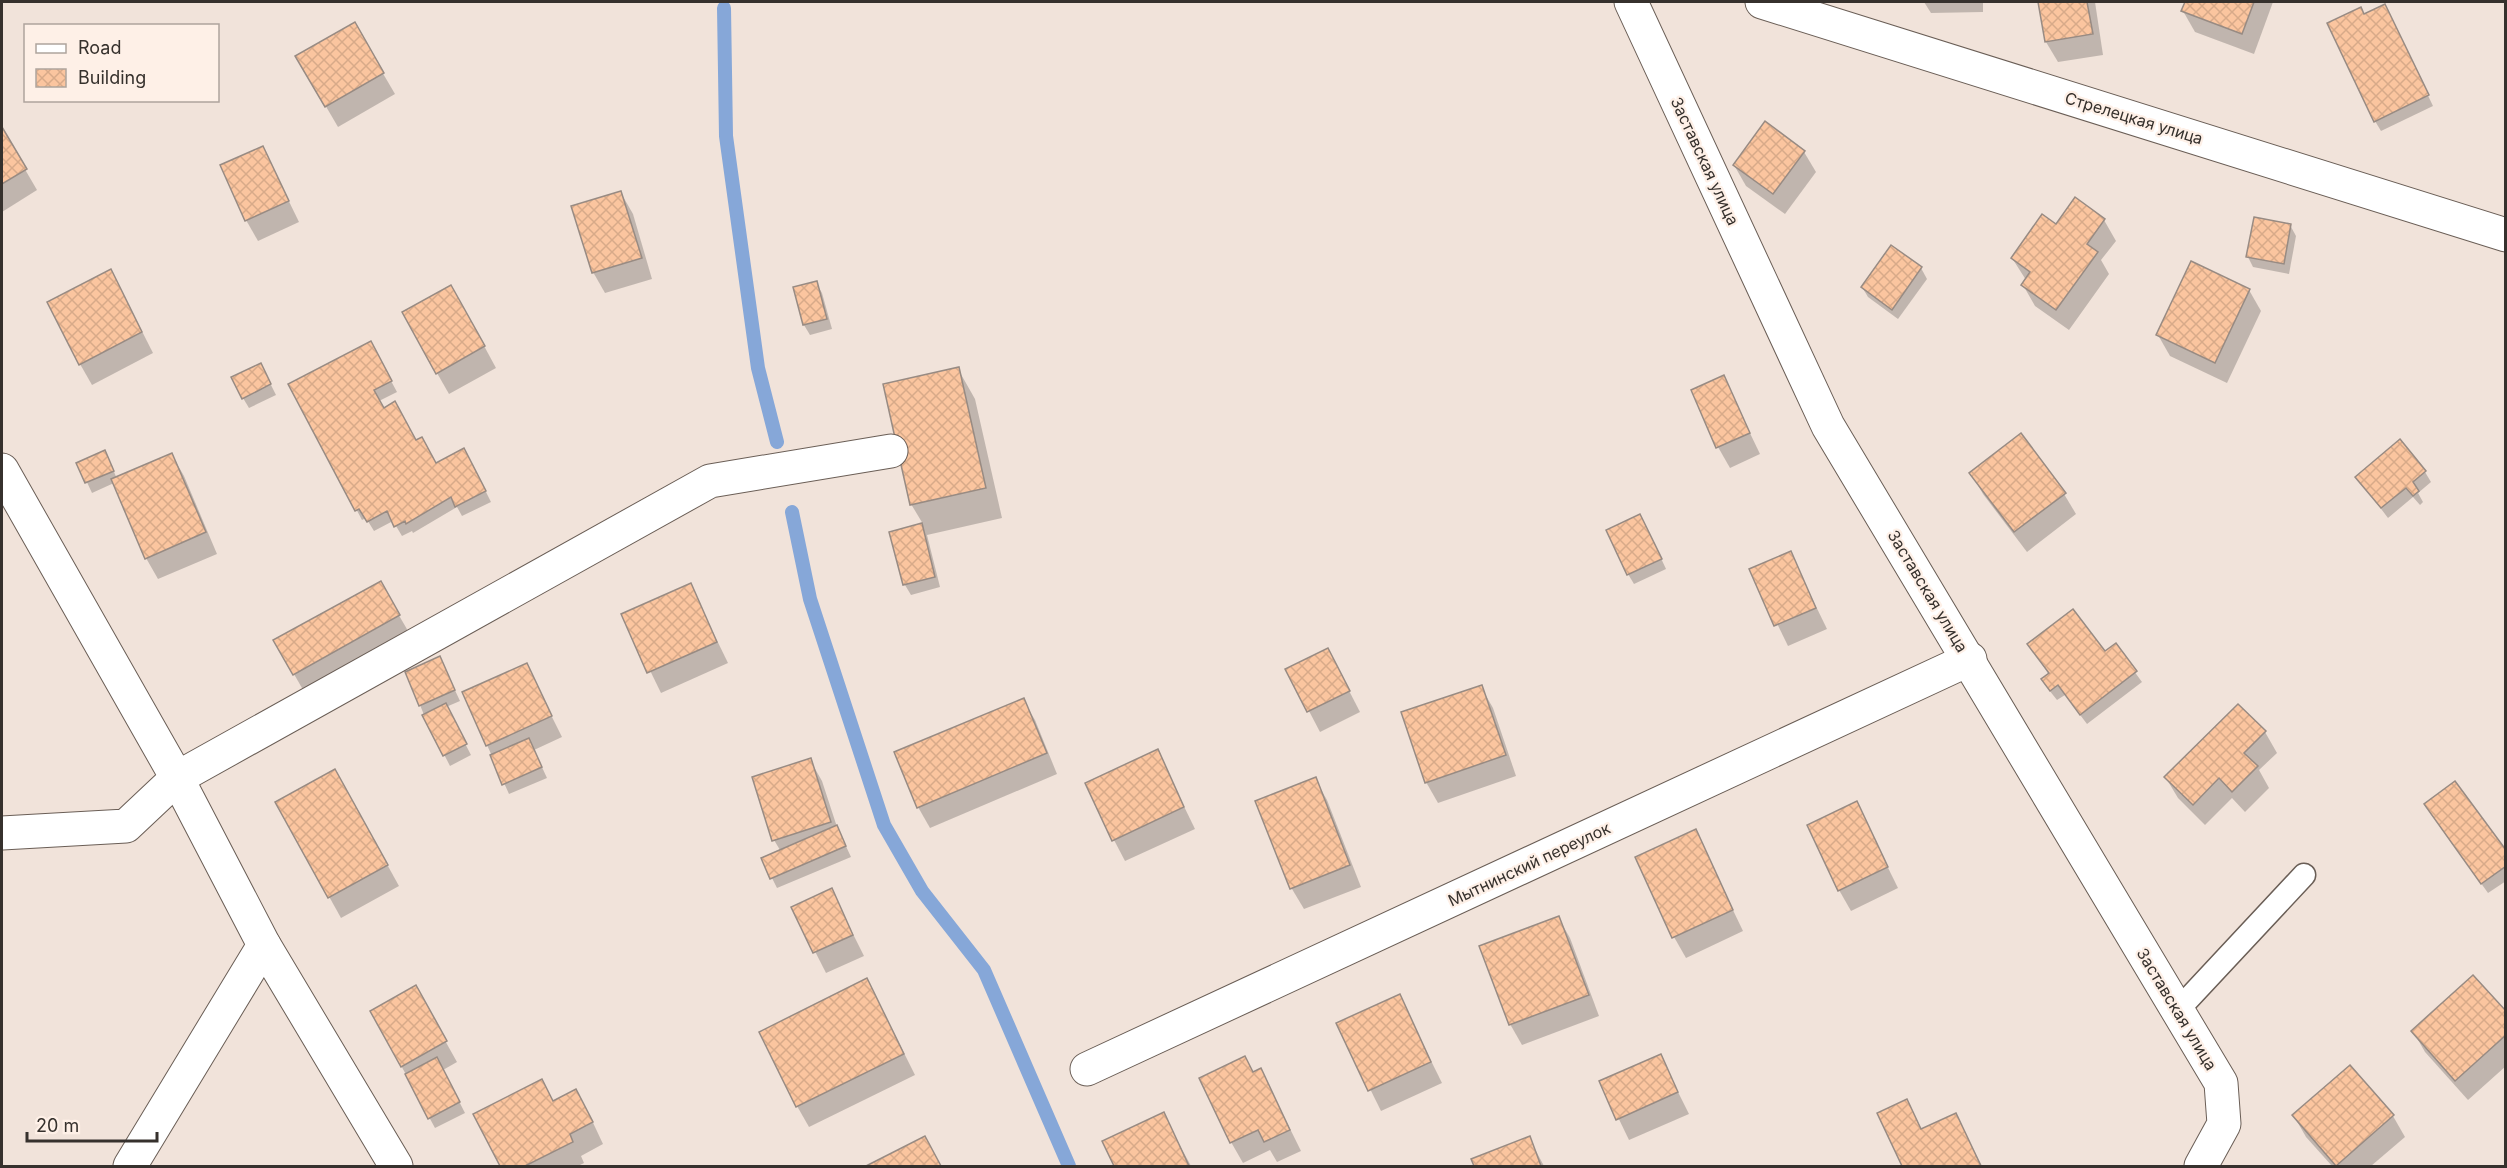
<svg xmlns="http://www.w3.org/2000/svg" width="2507" height="1168" font-family="Inter,sans-serif">
<style>
.shadow{fill:#0003}
.lines{fill:none;stroke-linecap:round;stroke-linejoin:round}
.stream{stroke:#86a7d8;stroke-width:14}
.building{fill:url(#building-cross-hatch);stroke:#988b83;stroke-width:1.5}
.lane-casing{stroke:#6a5e56;stroke-width:25}
.street-casing{stroke:#6a5e56;stroke-width:35}
.lane{stroke:#fff;stroke-width:22}
.street{stroke:#fff;stroke-width:33}
.labels{text-anchor:middle;stroke-width:4.5;stroke-linejoin:round;paint-order:stroke}
.street-label{font-size:16px;fill:#36312d;stroke:#fef0e7}
</style>
<defs>
<pattern id="building-cross-hatch" width="8" height="8" patternUnits="userSpaceOnUse" patternTransform="scale(1.5)"><rect width="8" height="8" fill="#fbc59f"/><path d="M0 0l8 8M0 8l8-8" fill="none" stroke="#d8aa89"/></pattern>
</defs>
<rect width="100%" height="100%" fill="#f1e3da"/>
<g class="shadow">
<path d="M1924 2H1983V12L1931 13Z"/>
<path d="M2040 2H2095L2103 55 2058 62 2046 42Z"/>
<path d="M2187 2H2273L2254 54 2195 32 2183 11Z"/>
<path d="M2364 16H2390L2433 106 2381 131 2375 121Z"/>
<path d="M354 24 395 94 338 127 297 57Z"/>
<path d="M2 130 37 190 2 212Z"/>
<path d="M263 148 299 222 258 241 246 220Z"/>
<path d="M1804 152 1816 172 1785 214 1746 186 1734 165Z"/>
<path d="M621 193 633 214 652 279 605 293 593 272Z"/>
<path d="M2104 220 2116 241 2101 260 2109 274 2069 330 2035 306 2023 285 2026 280 2012 258 2057 226Z"/>
<path d="M2290 225 2296 236 2289 274 2253 267 2248 257Z"/>
<path d="M1891 247 1921 268 1927 279 1898 319 1868 297 1862 287Z"/>
<path d="M816 283 822 293 832 329 810 335 804 325 795 289Z"/>
<path d="M2249 290 2261 311 2227 383 2170 356 2158 335Z"/>
<path d="M122 292 153 353 92 385 80 364Z"/>
<path d="M463 307 496 368 449 394 437 373Z"/>
<path d="M376 353 397 392 379 401 384 409 436 465 470 460 491 502 462 516 457 507 413 533 412 531 402 536 393 521 374 531 366 518 362 520 290 385Z"/>
<path d="M958 369 975 399 1002 518 927 535 940 587 911 595 905 585 891 533 923 524 911 504Z"/>
<path d="M266 375 276 395 249 408 243 398Z"/>
<path d="M1723 377 1760 454 1730 468 1718 447Z"/>
<path d="M172 455 184 476 217 554 158 579 146 558 114 483 92 493 78 463 110 462 117 479Z"/>
<path d="M2425 472 2431 482 2418 493 2423 502 2420 505 2413 497 2388 518 2357 477Z"/>
<path d="M1971 473 2064 494 2076 514 2027 552 1983 494Z"/>
<path d="M1646 526 1666 569 1634 584 1628 574Z"/>
<path d="M1790 553 1827 629 1788 646 1751 570Z"/>
<path d="M380 583 411 636 306 695 275 641Z"/>
<path d="M690 585 728 663 661 693 623 615Z"/>
<path d="M2029 644 2104 653 2115 645 2142 682 2087 724 2065 695 2057 700 2049 690 2043 680 2049 675Z"/>
<path d="M1328 650 1360 712 1320 732 1287 669Z"/>
<path d="M440 658 460 701 446 707 471 755 450 766 424 715 407 672Z"/>
<path d="M526 665 562 737 534 750 547 778 509 794 487 745Z"/>
<path d="M1481 687 1493 708 1516 776 1438 803 1426 782Z"/>
<path d="M1023 700 1035 720 1057 774 930 828 918 807Z"/>
<path d="M2265 732 2277 753 2259 770 2269 788 2245 812 2232 798 2205 825 2178 798 2166 778Z"/>
<path d="M1157 751 1195 829 1125 861 1114 840Z"/>
<path d="M810 760 822 781 837 827 851 857 777 888 772 878 780 850 774 840Z"/>
<path d="M1315 779 1327 800 1361 887 1304 909 1292 889 1257 802Z"/>
<path d="M347 792 399 886 341 918 277 803Z"/>
<path d="M1856 803 1898 888 1851 911 1839 890Z"/>
<path d="M2432 815 2506 853V881L2488 893Z"/>
<path d="M1695 831 1743 931 1686 958 1674 937Z"/>
<path d="M831 890 864 956 826 973 793 908Z"/>
<path d="M1558 917 1570 938 1599 1016 1522 1045 1510 1024 1481 947Z"/>
<path d="M415 987 457 1062 443 1070 465 1113 435 1128 372 1012Z"/>
<path d="M1399 996 1442 1083 1381 1111 1338 1024Z"/>
<path d="M878 1001 915 1075 809 1127 797 1106Z"/>
<path d="M2506 1013V1066L2468 1100 2425 1052 2413 1031Z"/>
<path d="M1660 1056 1689 1114 1629 1140 1601 1082Z"/>
<path d="M2350 1067 2393 1116 2405 1137 2371 1166H2332L2306 1137 2294 1116Z"/>
<path d="M1261 1070 1301 1151 1277 1162 1270 1150 1243 1163 1231 1142 1253 1074Z"/>
<path d="M542 1081 554 1102 588 1112 603 1144 581 1156 584 1163 578 1166H501L475 1115Z"/>
<path d="M1907 1101 1922 1130 1956 1115 1982 1166H1904L1879 1114Z"/>
<path d="M1163 1114 1191 1166H1116L1104 1142Z"/>
<path d="M925 1138 941 1166H869Z"/>
<path d="M1529 1138 1544 1166H1476L1473 1160Z"/>
</g>
<g class="lines">
<g class="stream">
<path d="M724 8 726 136 758 368 777 442"/>
<path d="M792 512 810 599 884 825 922 891 984 970 1069 1166"/>
</g>
</g>
<g class="building">
<path d="M2038 2H2087L2093 34 2045 42Z"/>
<path d="M2185 2H2254L2242 34 2181 11Z"/>
<path d="M2385 4 2429 95 2374 122 2327 23 2361 7 2364 14Z"/>
<path d="M355 22 384 73 325 107 295 56Z"/>
<path d="M1765 121 1805 151 1773 194 1733 165Z"/>
<path d="M2 127 27 169 2 184Z"/>
<path d="M263 146 289 201 245 221 220 165Z"/>
<path d="M621 191 642 258 592 273 571 206Z"/>
<path d="M2075 197 2105 219 2087 244 2098 252 2056 310 2021 285 2030 272 2011 258 2042 214 2056 224Z"/>
<path d="M2254 217 2291 224 2284 264 2246 257Z"/>
<path d="M1891 245 1922 267 1892 310 1861 287Z"/>
<path d="M2191 261 2250 289 2215 363 2156 335Z"/>
<path d="M111 269 142 332 79 365 47 302Z"/>
<path d="M817 281 827 319 803 325 793 287Z"/>
<path d="M451 285 485 346 436 374 402 312Z"/>
<path d="M371 341 392 381 374 390 384 408 395 401 416 440 422 437 436 463 464 448 486 491 455 507 451 497 406 524 405 521 394 527 387 511 367 522 359 509 355 511 288 384Z"/>
<path d="M261 363 271 384 242 399 231 377Z"/>
<path d="M959 367 986 488 910 505 883 384Z"/>
<path d="M1724 375 1750 433 1716 448 1691 390Z"/>
<path d="M2021 433 2066 493 2014 532 1969 473Z"/>
<path d="M2400 439 2426 471 2413 482 2419 491 2413 496 2406 488 2381 508 2355 477Z"/>
<path d="M105 450 114 471 85 483 76 463Z"/>
<path d="M172 453 206 532 145 559 111 479Z"/>
<path d="M1640 514 1662 559 1627 575 1606 530Z"/>
<path d="M922 523 935 577 903 585 889 532Z"/>
<path d="M1791 551 1816 608 1774 626 1749 569Z"/>
<path d="M381 581 400 615 293 675 273 640Z"/>
<path d="M691 583 717 642 647 673 621 614Z"/>
<path d="M2073 609 2105 651 2116 643 2137 671 2080 715 2058 685 2050 691 2041 679 2049 673 2027 644Z"/>
<path d="M1328 648 1350 691 1307 712 1285 669Z"/>
<path d="M440 656 455 690 419 706 405 672Z"/>
<path d="M527 663 552 716 486 746 462 692Z"/>
<path d="M1482 685 1506 755 1425 783 1401 712Z"/>
<path d="M1024 698 1047 753 917 808 894 752Z"/>
<path d="M446 703 467 744 443 756 422 715Z"/>
<path d="M2238 704 2266 731 2244 753 2258 766 2232 792 2219 778 2193 805 2164 777Z"/>
<path d="M529 738 542 767 502 785 490 755Z"/>
<path d="M1158 749 1184 807 1112 841 1085 783Z"/>
<path d="M811 758 831 822 772 841 752 777Z"/>
<path d="M335 769 388 865 328 898 275 802Z"/>
<path d="M1316 777 1350 865 1290 889 1255 801Z"/>
<path d="M2455 781 2506 850V866L2481 884 2424 804Z"/>
<path d="M1857 801 1888 867 1838 891 1807 825Z"/>
<path d="M837 825 846 846 770 879 761 858Z"/>
<path d="M1696 829 1733 910 1672 938 1635 857Z"/>
<path d="M832 888 853 935 813 953 791 907Z"/>
<path d="M1559 916 1589 995 1509 1025 1479 946Z"/>
<path d="M2473 975 2506 1011V1035L2455 1081 2411 1031Z"/>
<path d="M867 978 904 1054 796 1107 759 1032Z"/>
<path d="M416 985 447 1041 401 1067 370 1011Z"/>
<path d="M1400 994 1431 1062 1368 1091 1336 1023Z"/>
<path d="M1661 1054 1678 1092 1616 1120 1599 1081Z"/>
<path d="M1245 1056 1253 1072 1261 1068 1290 1130 1264 1142 1258 1130 1230 1143 1199 1078Z"/>
<path d="M437 1057 460 1102 428 1119 405 1074Z"/>
<path d="M2350 1065 2394 1115 2336 1166 2292 1115Z"/>
<path d="M542 1079 553 1101 576 1089 593 1122 570 1134 573 1142 525 1166H500L473 1114Z"/>
<path d="M1907 1099 1921 1129 1956 1113 1981 1166H1902L1877 1113Z"/>
<path d="M1164 1112 1189 1166H1114L1102 1141Z"/>
<path d="M925 1136 941 1166H866Z"/>
<path d="M1530 1136 1541 1166H1474L1471 1159Z"/>
</g>
<g class="lines">
<g class="lane-casing">
<path id="lane" d="M2177 1011 2304 875"/>
</g>
<g class="street-casing">
<g id="street">
<path d="M1631 2 1828 426 2221 1083 2224 1124 2201 1166"/>
<path d="M1762 2 2506 235"/>
<path d="M2 470 177 778 264 945 396 1166"/>
<path d="M2 833 126 826 177 778 710 481 891 451"/>
<path d="M1087 1069 1970 659"/>
<path d="M130 1166 264 945"/>
</g>
</g>
<use href="#lane" class="lane"/>
<use href="#street" class="street"/>
</g>
<g class="labels">
<g class="street-label">
<text transform="translate(2134 118) rotate(17)" y="6">Стрелецкая улица</text>
<text transform="translate(1705 161) rotate(65)" y="6">Заставская улица</text>
<text transform="translate(1928 591) rotate(59)" y="6">Заставская улица</text>
<text transform="translate(1529 864) rotate(-25)" y="6">Мытнинский переулок</text>
<text transform="translate(2177 1009) rotate(59)" y="6">Заставская улица</text>
</g>
</g>
<rect width="2507" height="1168" fill="none" stroke="#36312d" stroke-width="6"/>
<rect x="24" y="24" width="195" height="78" fill="#fef0e7" stroke="#aea49d" stroke-width="1.5"/>
<rect x="36" y="44" width="30" height="9" fill="#ffffff" stroke="#aea49d" stroke-width="1.5"/>
<text x="78" y="54" font-size="18" fill="#36312d">Road</text>
<rect x="36" y="69" width="30" height="18" fill="url(#building-cross-hatch)" stroke="#aea49d" stroke-width="1.5"/>
<text x="78" y="84" font-size="18" fill="#36312d">Building</text>
<path d="M27 1132v9h130v-9" fill="none" stroke="#36312d" stroke-width="3"/>
<text x="36" y="1132" font-size="18" fill="#36312d" stroke="#fef0e7" stroke-width="4.5" paint-order="stroke">20 m</text>
</svg>
